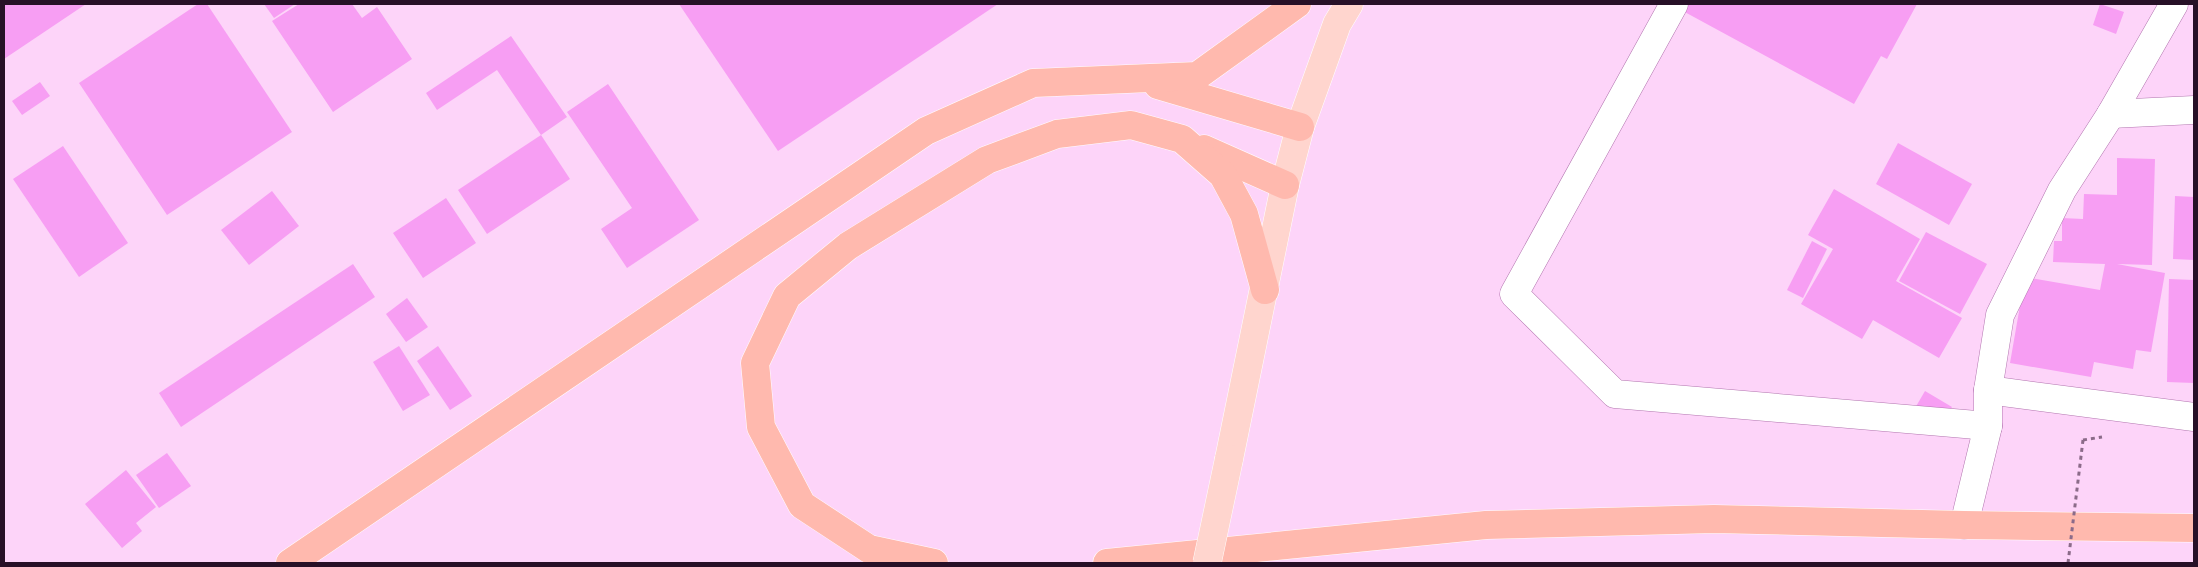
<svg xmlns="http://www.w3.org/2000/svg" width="2198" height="567" font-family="'PT Sans Narrow',sans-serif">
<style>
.building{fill:#f79ef3}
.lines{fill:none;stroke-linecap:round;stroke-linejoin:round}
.street-casing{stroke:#b275af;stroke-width:29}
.primary-casing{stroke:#fff;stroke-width:29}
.highway-casing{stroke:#fff;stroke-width:29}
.path{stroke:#8b6b89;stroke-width:3;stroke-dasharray:4 4;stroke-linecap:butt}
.street{stroke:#fff;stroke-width:28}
.primary{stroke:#ffd5ce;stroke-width:28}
.highway{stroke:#ffb9ae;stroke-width:28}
.primary-bridge-casing{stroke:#fff;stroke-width:29;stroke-linecap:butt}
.path-bridge{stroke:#8b6b89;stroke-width:3;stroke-dasharray:4 4;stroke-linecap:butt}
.primary-bridge{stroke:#ffd5ce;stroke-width:28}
</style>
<rect width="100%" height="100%" fill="#fdd4f9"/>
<g class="building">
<path d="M4 4H86L4 59Z"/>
<path d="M198 4H207L292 132 167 215 79 83Z"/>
<path d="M264 4H295L274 18Z"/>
<path d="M299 4H352L362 18 377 7 412 59 333 112 272 21Z"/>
<path d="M679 4H998L778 151Z"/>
<path d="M1684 4H1917L1887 59 1881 56 1854 104 1681 10Z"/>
<path d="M2100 4 2124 12 2116 34 2093 25Z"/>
<path d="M511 36 567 117 541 135 497 70 437 110 426 93Z"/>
<path d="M40 82 50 96 22 115 12 101Z"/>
<path d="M608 84 699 220 627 268 601 229 632 208 567 112Z"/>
<path d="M541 135 570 179 487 234 458 190Z"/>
<path d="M1898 143 1972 184 1949 225 1876 184Z"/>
<path d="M63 146 128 243 79 277 13 179Z"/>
<path d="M2117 158 2155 159 2152 265 2117 264 2165 273 2151 352 2136 350 2133 369 2094 362 2091 377 2010 363 2025 277 2100 290 2105 264 2053 262 2054 241H2062V218L2083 219 2084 194 2117 195Z"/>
<path d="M1834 189 1920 239 1896 281 1962 318 1939 358 1873 320 1862 339 1801 304 1833 249 1808 235Z"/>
<path d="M272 191 299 226 249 265 221 230Z"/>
<path d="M2175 196 2194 197V260L2173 259Z"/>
<path d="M446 198 476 243 423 278 393 233Z"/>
<path d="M1926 232 1987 264 1960 314 1899 281Z"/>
<path d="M1812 241 1827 249 1803 298 1787 290Z"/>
<path d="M353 264 375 297 181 427 159 393Z"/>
<path d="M2169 279 2194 280V383L2167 382Z"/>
<path d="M407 298 428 327 406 342 386 314Z"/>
<path d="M399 346 430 395 403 411 373 362Z"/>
<path d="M438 346 472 396 450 410 417 361Z"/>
<path d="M1925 391 1952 407 1937 432 1911 415Z"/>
<path d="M167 453 191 486 159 508 136 475Z"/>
<path d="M126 470 156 507 136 523 142 531 122 548 85 504Z"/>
</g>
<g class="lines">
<g class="street-casing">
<g id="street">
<path d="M1674 4 1514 294 1615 394 1988 426"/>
<path d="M2111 114 2194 110"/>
<path d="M1988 390 2194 417"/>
<path d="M1964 525 1988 426V390L2000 315 2062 190 2111 114 2174 4"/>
</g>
</g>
<g class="primary-casing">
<path id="primary" d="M1229 459 1285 185 1300 127 1337 24 1349 4"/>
</g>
<g class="highway-casing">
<g id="highway">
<path d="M1158 85 1300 127"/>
<path d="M1204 149 1285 185"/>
<path d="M290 563 926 131 1033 83 1197 76 1297 4"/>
<path d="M934 563 869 549 802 505 761 427 755 363 787 296 848 246 987 160 1057 134 1131 125 1182 139 1223 175 1244 214 1265 290"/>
<path d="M1107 563 1486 525 1714 519 1964 525 2194 528"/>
</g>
</g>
<path class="path" d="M2083 440 2102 437"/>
<use href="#street" class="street"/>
<use href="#primary" class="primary"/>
<use href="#highway" class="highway"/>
<g class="primary-bridge-casing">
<path id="primary-bridge" d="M1207 563 1229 459"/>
</g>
<path class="path-bridge" d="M2068 563 2083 440"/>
<use href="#primary-bridge" class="primary-bridge"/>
</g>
<rect width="2198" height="567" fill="none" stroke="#271027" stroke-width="10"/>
</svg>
